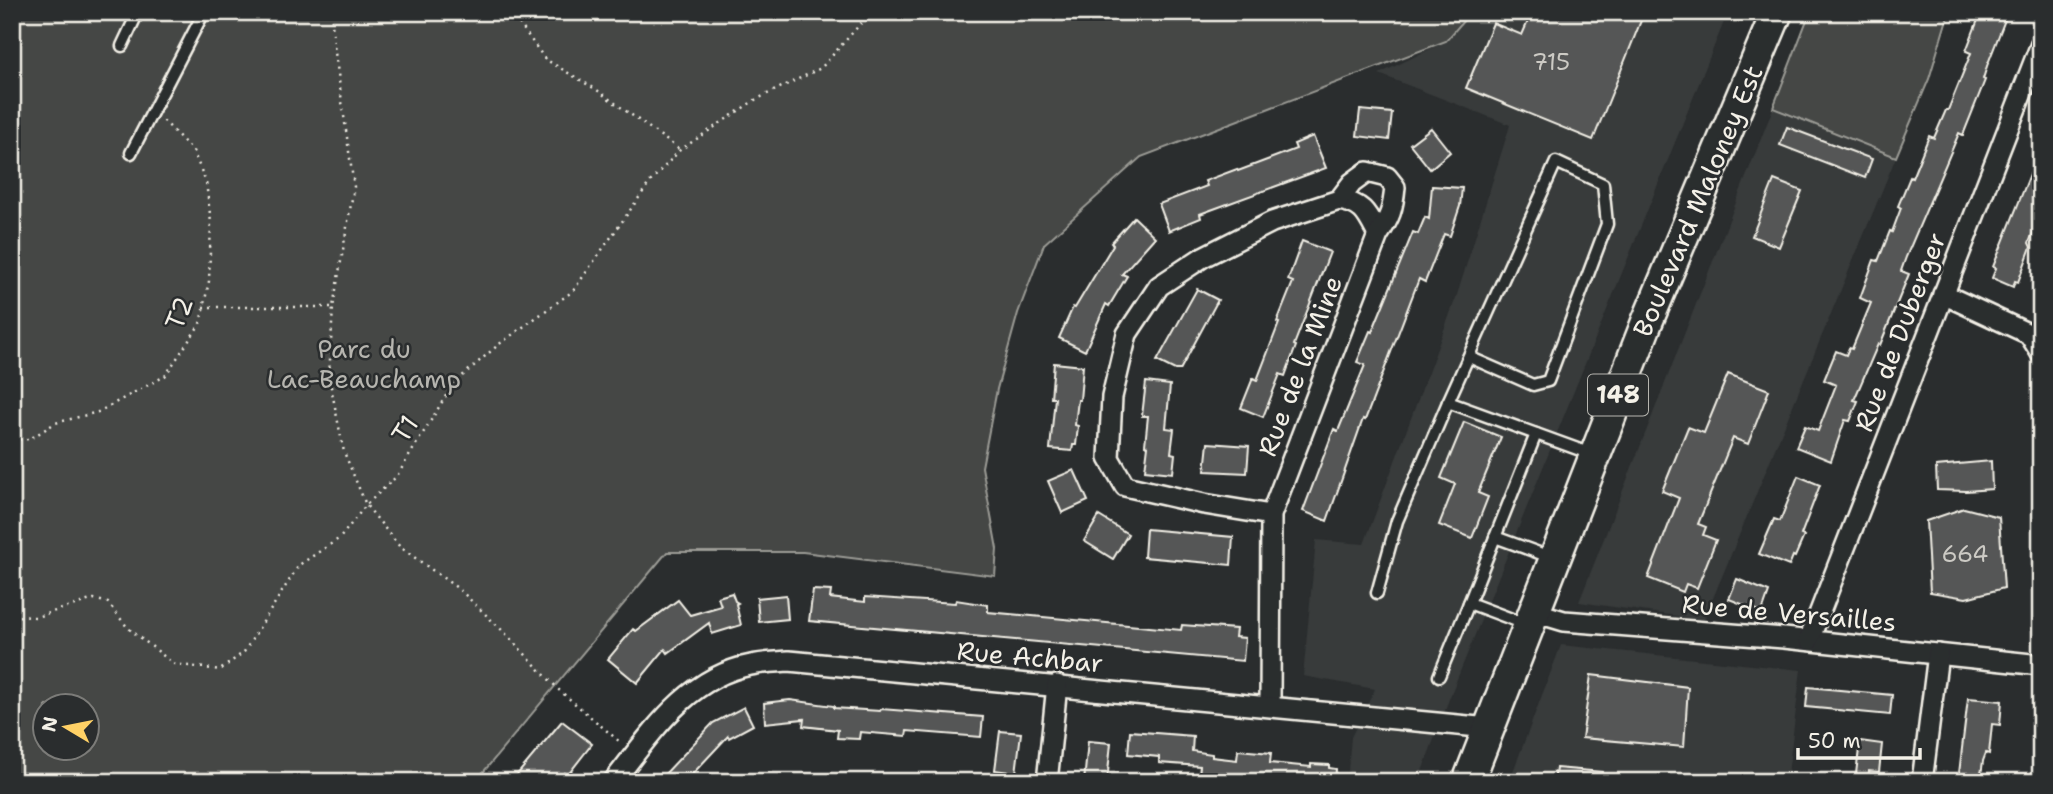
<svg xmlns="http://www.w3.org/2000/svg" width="2053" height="794" font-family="'Shantell Sans',sans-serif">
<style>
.built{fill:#373a3a}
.green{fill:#444645;stroke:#9c9c96;stroke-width:2;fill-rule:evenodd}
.building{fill:#555756;stroke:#f4f1e8;stroke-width:2}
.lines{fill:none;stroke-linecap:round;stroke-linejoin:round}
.lane-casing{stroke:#f4f1e8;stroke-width:15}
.street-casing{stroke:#f4f1e8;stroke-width:24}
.primary-casing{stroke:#f4f1e8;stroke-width:35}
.path{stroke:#f4f1e8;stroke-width:2.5;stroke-dasharray:2 5;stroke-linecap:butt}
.lane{stroke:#2a2d2e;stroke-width:10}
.street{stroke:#2a2d2e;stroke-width:19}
.primary{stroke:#2a2d2e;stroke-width:30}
.labels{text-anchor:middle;stroke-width:5;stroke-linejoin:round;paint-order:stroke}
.number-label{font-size:23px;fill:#cccac4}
.shield{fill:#2a2d2e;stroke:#b7b6b0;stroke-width:2}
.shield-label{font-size:24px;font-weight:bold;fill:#f4f1e8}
.street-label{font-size:26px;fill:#f4f1e8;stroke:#2a2d2e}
.park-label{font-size:26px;fill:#b6b5af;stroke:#2a2d2e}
</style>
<rect width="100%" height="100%" fill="#2a2d2e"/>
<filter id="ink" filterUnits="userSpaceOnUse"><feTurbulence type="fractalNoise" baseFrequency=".0143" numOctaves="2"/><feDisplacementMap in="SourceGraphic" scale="14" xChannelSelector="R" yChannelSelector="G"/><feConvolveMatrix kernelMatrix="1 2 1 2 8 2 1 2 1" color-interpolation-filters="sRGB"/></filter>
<g filter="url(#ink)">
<g class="built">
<path d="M1470 12H1728L1451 694 1418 782H1347L1351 737 1375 689 1303 676 1316 540 1364 544 1457 295 1510 125 1379 74 1446 41Z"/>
<path d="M1773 108 1896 157 1704 620 1579 602Z"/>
<path d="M1561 645 1801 670 1787 782H1509Z"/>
</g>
<g class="green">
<path d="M12 12H1471L1446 41 1141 157 1044 244 1018 313 997 389 982 467 997 549 995 576 803 552H667L475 782H12ZM46 706H88V748H46Z"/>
<path d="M1810 12H1949L1929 79 1896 157 1773 108Z"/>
</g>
<g class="building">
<path d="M1532 12H1628L1642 18 1593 140 1466 88 1493 23 1522 35Z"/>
<path d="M1981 12H2008L1987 66 1983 79 1985 80 1963 135 1959 133 1906 257 1901 271 1909 274 1880 345 1878 344 1854 400 1858 401 1850 421 1845 420 1831 461 1796 447 1805 426 1818 431 1836 385 1824 380 1836 351 1846 355 1849 348 1852 349 1871 303 1860 298 1874 260 1878 261 1890 231 1892 232 1901 208 1898 206 1910 177 1912 178 1929 136 1934 138 1946 110H1948L1971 53 1966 51Z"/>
<path d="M1360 110 1392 113 1389 140 1357 136Z"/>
<path d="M1787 127 1872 159 1865 178 1780 145Z"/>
<path d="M1431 128 1450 152 1430 169 1410 144Z"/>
<path d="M1313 136 1326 168 1200 214 1201 218 1169 231 1159 204 1207 186 1205 181 1237 169 1238 171 1296 149 1294 144Z"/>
<path d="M2040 149 2041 213 2029 243 2031 247 2018 282 2015 281 2013 287 1992 278 1996 268 1993 267Z"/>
<path d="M1774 180 1802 191 1779 247 1752 236Z"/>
<path d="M1432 186 1462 188 1460 206 1450 236 1444 234 1425 282 1419 279 1365 420 1363 419 1327 521 1303 511 1334 429 1338 431 1365 365 1357 362 1370 331 1372 332 1413 232 1418 234 1425 217 1429 219Z"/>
<path d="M1134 217 1155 237 1122 274 1127 276 1109 306 1106 304 1085 351 1059 338 1073 307 1075 308 1113 245 1111 243Z"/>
<path d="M1302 241 1330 252 1294 345 1296 346 1285 376 1280 374 1263 417 1241 408 1253 378 1257 380 1279 323 1277 322 1293 282 1288 280Z"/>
<path d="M1197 289 1218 300 1180 370H1175L1157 361Z"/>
<path d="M1054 363 1083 366 1080 400H1078L1075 425 1078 426 1076 445H1073L1072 451 1050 449 1055 398H1051Z"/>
<path d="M1728 374 1769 390 1748 444 1733 438 1698 524 1706 527 1703 535 1716 540 1697 588 1686 584 1683 592 1648 578 1679 498 1662 491 1688 427 1704 433Z"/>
<path d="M1146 382 1170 385 1166 428 1174 429 1171 453 1175 454 1173 473 1145 470 1148 446 1145 445 1148 416H1142Z"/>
<path d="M1464 422 1501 437 1478 493 1488 497 1472 538 1439 525 1455 484 1441 478Z"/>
<path d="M1208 443 1249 446 1247 473 1205 471Z"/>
<path d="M1991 461 1992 489 1966 491 1937 490 1936 466Z"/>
<path d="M1074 470 1088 501 1062 513 1048 481Z"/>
<path d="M1798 476 1820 485 1801 535 1804 536 1795 557 1793 556 1789 566 1759 554 1774 519 1780 521Z"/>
<path d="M1964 508 1999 517 2004 588 1966 598 1930 592 1926 521Z"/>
<path d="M1099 516 1128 534 1113 559 1084 541Z"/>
<path d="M1146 529 1233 537 1231 565 1144 557Z"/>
<path d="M1737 579 1769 592 1762 612 1729 599Z"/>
<path d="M813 590 831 591 830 598 865 602V597L955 603 956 600 988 605V612L1181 630 1182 625 1236 629 1235 637 1245 638 1243 661 809 621Z"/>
<path d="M732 593 735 601 738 603 736 604 741 625 712 634 709 623 668 653 665 649 637 683 608 659 633 629 636 631 678 600 690 615 721 606 718 597Z"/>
<path d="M786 595 788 619 759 622 757 598Z"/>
<path d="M1591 675 1688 687 1684 747 1582 738Z"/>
<path d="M1808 687 1892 695 1890 715 1806 707Z"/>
<path d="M1968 698 2002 701 2000 725 1992 724 1989 754 1986 753 1983 761 1980 782H1958Z"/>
<path d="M790 700 834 706V708L880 711 881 709 983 717 981 737 907 731 906 736 860 732 859 739 837 738 838 730 803 726 804 719 765 723 764 703Z"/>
<path d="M744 707 753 725 729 738 728 736 685 782H671L664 775 713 723Z"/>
<path d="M562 721 592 744 567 776 564 773 558 782H511Z"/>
<path d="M1000 731 1021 733 1016 773 995 770Z"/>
<path d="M1130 731 1193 736 1192 751 1212 754V757L1237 760 1238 750 1271 753 1270 763 1311 767V764L1329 765V768L1336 769 1335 782H1198L1200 766 1159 763V757L1128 754Z"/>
<path d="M1088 741 1111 743 1107 782H1084Z"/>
<path d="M1860 741 1882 744 1879 772 1869 771 1868 782H1855Z"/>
<path d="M1556 768 1602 772 1601 782H1554Z"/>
</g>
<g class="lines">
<g class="lane-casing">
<g id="lane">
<path d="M122 46 138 12"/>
<path d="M131 153 204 12"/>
<path d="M1448 402 1556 162 1603 184 1607 224 1548 381 1533 385 1469 357"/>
<path d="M1495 537 1550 557"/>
<path d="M1377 593 1397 521 1448 402 1594 455"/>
<path d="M1469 603 1536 434"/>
<path d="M1439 676 1469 603 1525 624"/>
</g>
</g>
<g class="street-casing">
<g id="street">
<path d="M1339 200C1364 204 1367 214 1378 235"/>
<path d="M1943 294 2029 334 2041 353"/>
<path d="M1534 612 1564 621 1784 638 2041 665"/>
<path d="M1809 640 2041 44"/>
<path d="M1270 706 1271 515 1378 235C1390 218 1393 209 1395 187L1387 177 1367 172 1352 183 1339 200 1272 222 1203 257 1159 286 1127 334 1112 397 1109 458 1125 486 1204 504 1271 515"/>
<path d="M613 782C651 734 687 677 751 665 764 662 777 662 789 661L1489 728"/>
<path d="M1047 782 1057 685"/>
<path d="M1922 782 1938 654"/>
</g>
</g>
<g class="primary-casing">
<path id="primary" d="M1468 782 1647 322 1777 12"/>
</g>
<g class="path">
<path d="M331 12 334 45 354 187 333 307 329 377 344 452 366 505 400 547 460 590 506 634 559 690 620 742"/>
<path d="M511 12 545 59 597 90 680 150"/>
<path d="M203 307H333"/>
<path d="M12 440 30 439 55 423 98 412 165 376 200 324 209 281 211 222 206 182 193 151 162 119"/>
<path d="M12 616 36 617 94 599 108 603 128 628 174 664 220 670 244 652 299 565 340 538 366 505 397 476 453 384 498 345 573 291 650 182 680 150 755 100 821 68 871 12"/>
</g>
<use href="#lane" class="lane"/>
<use href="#street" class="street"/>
<use href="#primary" class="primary"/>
</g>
</g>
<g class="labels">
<g class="number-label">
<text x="1551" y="70">715</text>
<text x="1965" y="562">664</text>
</g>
<rect class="shield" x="1588" y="374.5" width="60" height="41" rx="5"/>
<g class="shield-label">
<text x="1618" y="403">148</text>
</g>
<g class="street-label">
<text transform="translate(1698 201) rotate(-67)" y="9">Boulevard Maloney Est</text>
<text transform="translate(179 313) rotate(-68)" y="9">T2</text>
<text transform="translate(1900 332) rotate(-69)" y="9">Rue de Duberger</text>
<text transform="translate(1300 366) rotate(-69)" y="9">Rue de la Mine</text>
<text transform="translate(405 429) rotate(-58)" y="9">T1</text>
<text transform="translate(1789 613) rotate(5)" y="9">Rue de Versailles</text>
<text transform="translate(1030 657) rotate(5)" y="9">Rue Achbar</text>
</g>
<g class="park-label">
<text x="364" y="358">Parc du<tspan x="364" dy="30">Lac-Beauchamp</tspan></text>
</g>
</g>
<rect width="2053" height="794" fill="none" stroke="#2a2d2e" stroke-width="42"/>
<rect x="21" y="21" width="2011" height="752" fill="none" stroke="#f4f1e8" stroke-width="2.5" filter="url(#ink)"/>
<g transform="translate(66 727) rotate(280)"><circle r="33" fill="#2a2d2e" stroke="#7b7b78" stroke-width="2"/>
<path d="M0-5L12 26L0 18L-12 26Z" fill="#ffd166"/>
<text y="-10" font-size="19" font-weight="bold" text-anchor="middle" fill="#f4f1e8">N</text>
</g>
<path d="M1798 748v10h122v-10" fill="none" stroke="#f4f1e8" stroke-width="3.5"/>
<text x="1808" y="748" font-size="21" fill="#f4f1e8" stroke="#2a2d2e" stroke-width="5" paint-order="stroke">50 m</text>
</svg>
